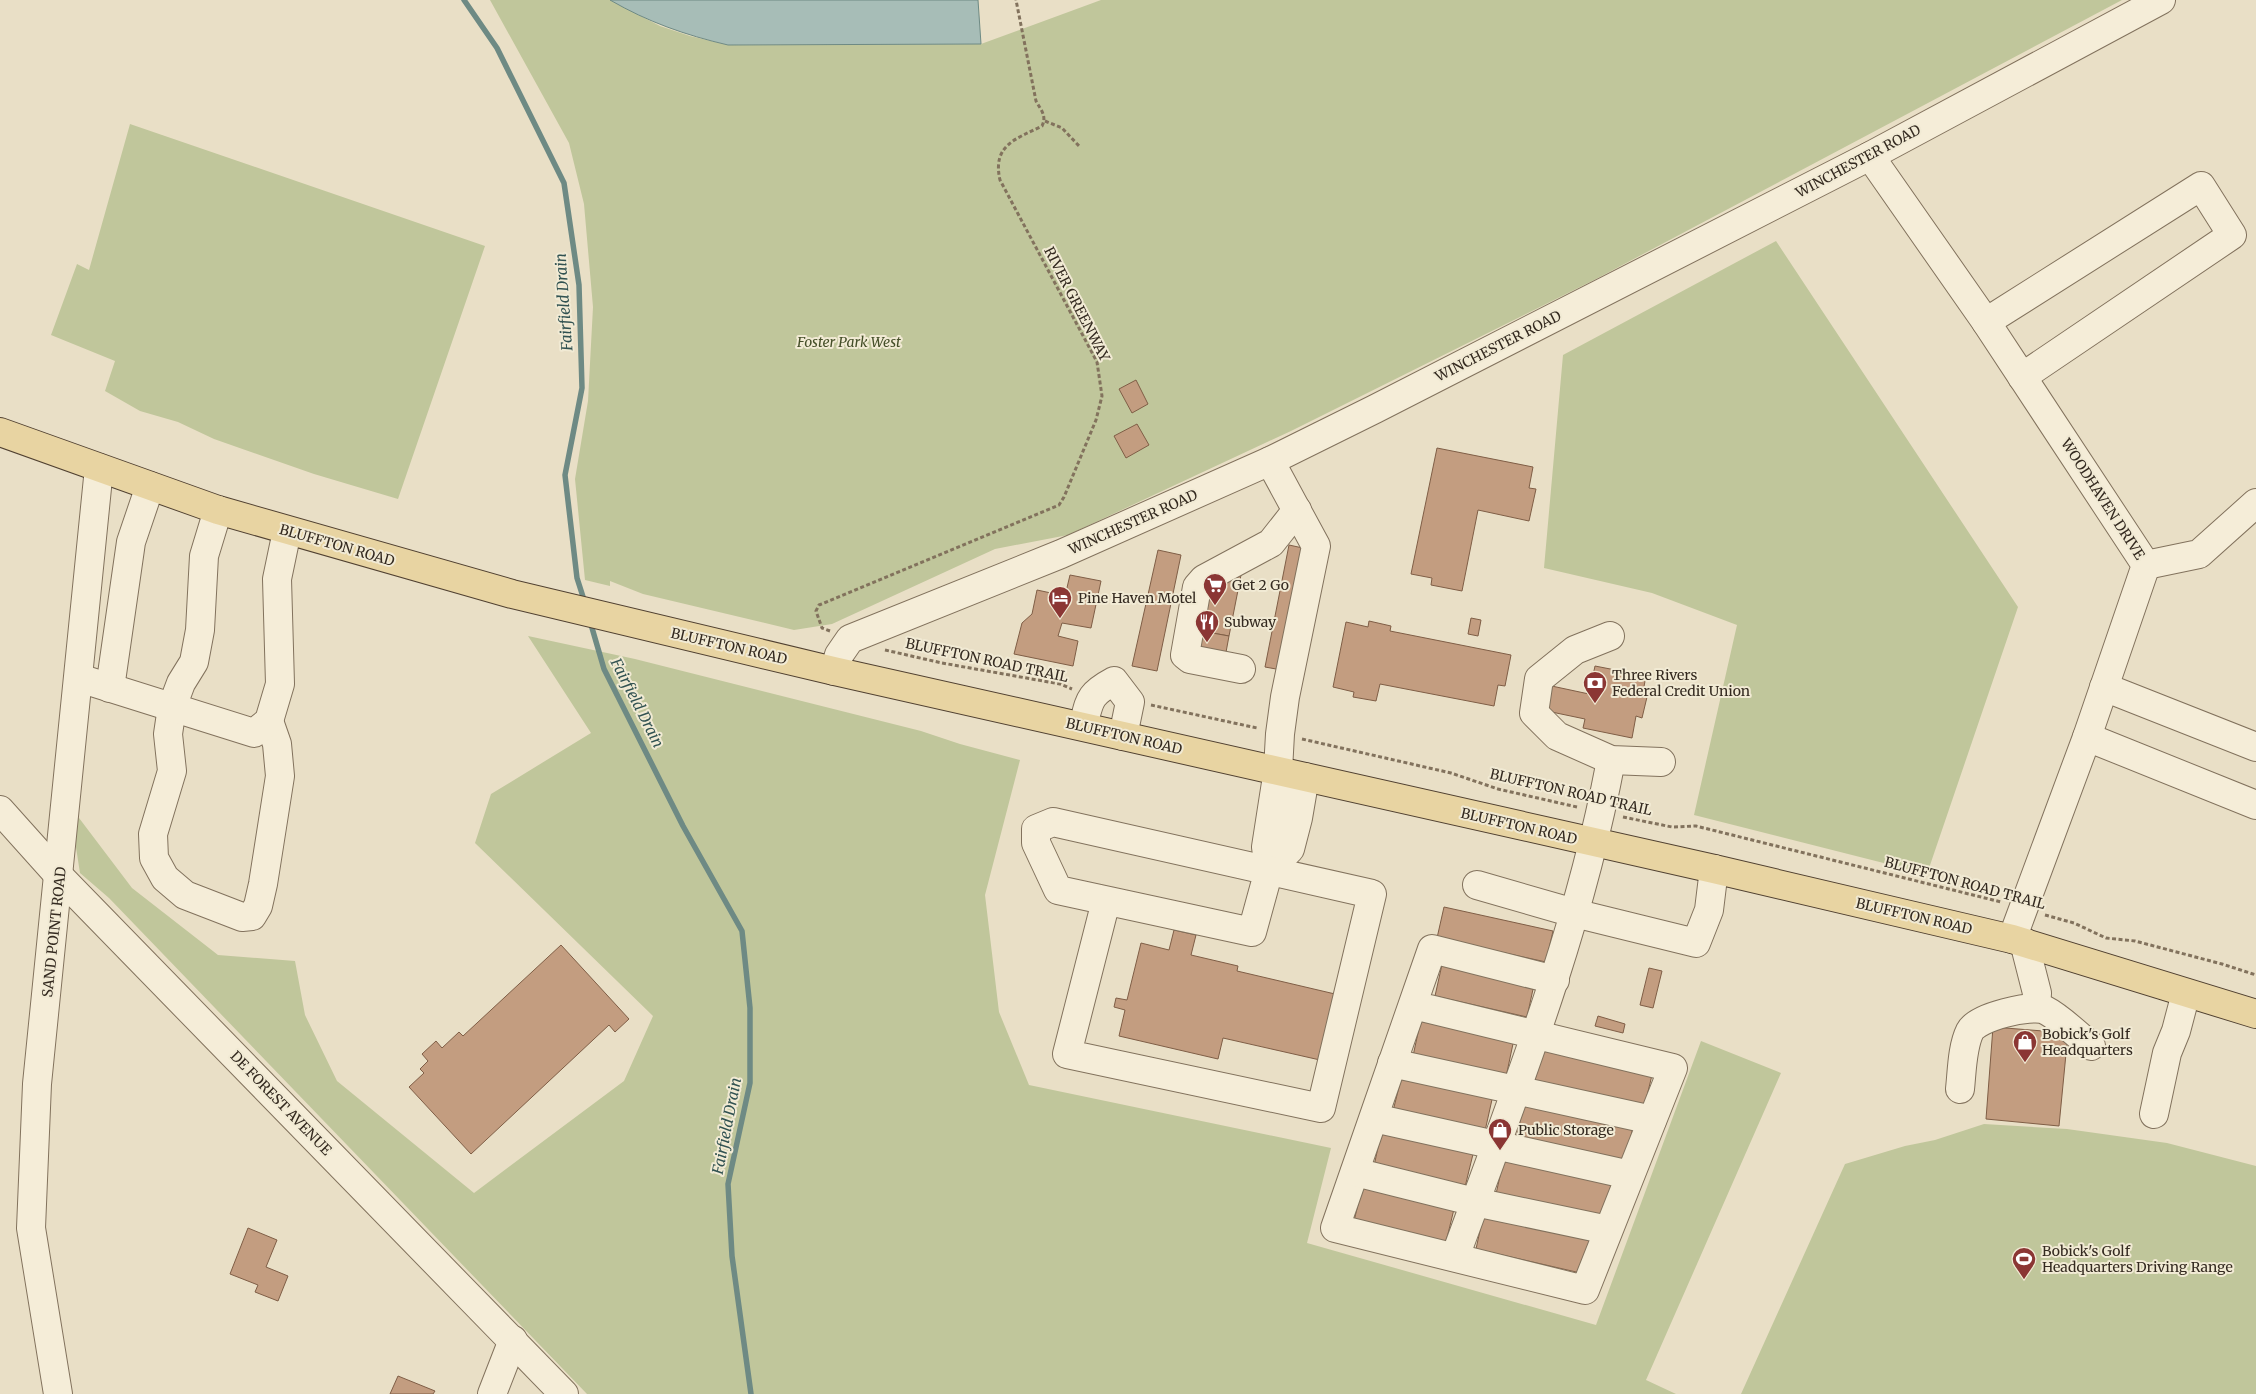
<svg xmlns="http://www.w3.org/2000/svg" width="2256" height="1394" font-family="Merriweather,serif">
<style>
.green{fill:#c0c69b}
.water{fill:#a7bdb7;stroke:#6e8a84}
.lines{fill:none;stroke-linecap:round;stroke-linejoin:round}
.stream{stroke:#6e8a84;stroke-width:5.5}
.building{fill:#c39d80;stroke:#7f5e46}
.minor-casing{stroke:#82725d;stroke-width:30}
.major-casing{stroke:#514131;stroke-width:30}
.path{stroke:#82725d;stroke-width:3;stroke-dasharray:4 2.5;stroke-linecap:butt}
.minor{stroke:#f5edd8;stroke-width:28}
.major{stroke:#e8d4a2;stroke-width:28}
.labels{text-anchor:middle;stroke-width:4;stroke-linejoin:round;paint-order:stroke}
.street-label{font-size:14px;fill:#342a20;stroke:#f1ead4}
.park-label{font-size:14px;font-style:italic;fill:#444e28;stroke:#f1ead4}
.poi-label{font-size:14px;fill:#342a20;stroke:#f1ead4;text-anchor:start}
.water-label{font-size:15px;font-style:italic;fill:#315251;stroke:#f1ead4}
</style>
<rect width="100%" height="100%" fill="#e9dfc6"/>
<g class="green">
<path d="M490 0H610L660 26 690 36 728 45 981 44 1101 0H2122L1596 279 1291 431 1068 535 995 549 832 624 794 630 643 594 610 581V586L585 580 575 479 588 401 593 307 584 204 569 143Z"/>
<path d="M130 124 485 246 398 499 314 474 214 439 178 422 140 411 105 391 115 361 51 335 77 264 89 270Z"/>
<path d="M1776 241 2018 607 1927 874 1694 815 1737 625 1652 593 1544 568 1563 355Z"/>
<path d="M528 636 635 659 921 731 960 744 1020 760 985 895 999 1012 1029 1085 1331 1148 1307 1243 1596 1325 1701 1041 1781 1073 1646 1380 1676 1394H587L109 898 80 873 75 841 76 814 132 888 218 955 295 961 305 1015 337 1081 474 1193 624 1081 653 1016 475 843 491 794 591 733Z"/>
<path d="M1984 1124 2067 1129 2167 1143 2256 1166V1394H1741L1845 1164 1905 1146 1935 1140Z"/>
</g>
<path class="water" d="M610 0H978L981 44 728 45C685 35 648 22 610 0Z"/>
<g class="lines">
<g class="stream">
<path d="M464 0 497 48 564 183 579 285 582 388 565 475 577 578 585 603"/>
<path d="M590 621 604 669 683 826 742 931 750 1008V1083L728 1184 732 1256 751 1394"/>
</g>
</g>
<g class="building">
<path d="M1136 380 1148 404 1132 413 1119 389Z"/>
<path d="M1137 424 1149 445 1126 458 1114 436Z"/>
<path d="M1437 448 1533 467 1529 488 1536 489 1529 521 1478 510 1462 591 1431 585 1432 578 1411 574Z"/>
<path d="M1289 545 1312 550 1287 671 1265 667Z"/>
<path d="M1158 550 1181 555 1157 671 1132 666Z"/>
<path d="M1222 571 1241 575 1229 636 1190 629Z"/>
<path d="M1070 575 1101 581 1091 628 1062 623 1058 636 1078 641 1073 666 1014 654 1022 623 1032 614 1037 590 1065 596Z"/>
<path d="M1471 618 1481 620 1478 636 1468 634Z"/>
<path d="M1369 621 1391 626 1390 631 1511 655 1505 686 1498 685 1494 706 1380 684 1376 701 1353 697 1354 692 1333 687 1346 622 1368 627Z"/>
<path d="M1190 629 1229 636 1224 663 1186 649Z"/>
<path d="M1595 666 1646 676 1642 697H1647L1642 718 1636 716 1632 738 1583 728 1585 719 1542 710 1547 685 1589 694Z"/>
<path d="M1444 907 1553 931 1546 962 1437 938Z"/>
<path d="M1174 930 1196 935 1191 955 1238 966 1237 971 1335 994 1320 1060 1223 1038 1218 1059 1119 1036 1125 1010 1114 1007 1116 998 1127 1000 1141 943 1169 950Z"/>
<path d="M561 945 629 1019 615 1032 609 1025 471 1154 409 1087 424 1073 420 1069 428 1061 422 1054 436 1041 442 1048 459 1032 463 1036Z"/>
<path d="M1443 960 1535 980 1527 1017 1435 996Z"/>
<path d="M1649 968 1662 971 1653 1008 1640 1005Z"/>
<path d="M1598 1016 1625 1024 1623 1033 1595 1026Z"/>
<path d="M1421 1019 1514 1039 1506 1077 1413 1056Z"/>
<path d="M1993 1027 2068 1033 2059 1126 1986 1119Z"/>
<path d="M1543 1047 1653 1071 1644 1108 1534 1084Z"/>
<path d="M1402 1075 1493 1095 1485 1131 1393 1111Z"/>
<path d="M1524 1103 1633 1127 1625 1163 1516 1139Z"/>
<path d="M1382 1129 1474 1150 1465 1187 1374 1166Z"/>
<path d="M1504 1158 1613 1182 1605 1218 1496 1194Z"/>
<path d="M1363 1184 1455 1205 1446 1242 1354 1221Z"/>
<path d="M1484 1212 1594 1237 1585 1274 1476 1249Z"/>
<path d="M248 1228 277 1240 266 1267 288 1276 278 1301 255 1292 258 1285 230 1274Z"/>
<path d="M398 1376 435 1391 433 1394H390Z"/>
</g>
<g class="lines">
<g class="minor-casing">
<g id="minor">
<path d="M1870 156 1986 322 2146 565 2087 737 2012 939"/>
<path d="M1986 322 2201 186 2232 235 2022 377"/>
<path d="M1270 461 1316 546 1285 697 1280 734 1278 770 1266 847 1269 870 1290 849 1298 818 1305 777"/>
<path d="M218 510 204 556 200 630 194 662 181 683 172 707 168 734 172 771 153 834 154 858 165 878 185 895 242 917 252 916 258 906 263 884 280 776 277 744 269 721"/>
<path d="M2146 565 2199 554 2256 503"/>
<path d="M1610 636 1575 650 1539 679 1534 713 1557 736 1611 760 1661 762"/>
<path d="M1241 669 1190 659 1185 655 1197 587 1204 579 1271 543 1297 510"/>
<path d="M834 671 839 655 850 639 1061 554 1270 461 1375 409 1870 156 2161 0"/>
<path d="M79 678 254 733 269 721 280 684 277 579 287 531"/>
<path d="M2104 687 2256 747"/>
<path d="M110 688 131 542 150 486"/>
<path d="M1083 726C1090 700 1088 695 1114 681L1130 702 1123 736"/>
<path d="M2087 737 2256 805"/>
<path d="M0 810 60 877 564 1394"/>
<path d="M1477 885 1574 913 1696 943 1709 910 1714 869"/>
<path d="M1106 901 1067 1054 1321 1108 1372 894 1053 822 1036 829V843L1058 890 1252 932 1269 870"/>
<path d="M2024 942 2037 993 2036 1008"/>
<path d="M1413 1005 1673 1068 1585 1290 1335 1228C1368 1135 1400 1042 1432 949L1555 980"/>
<path d="M1392 1063 1652 1120"/>
<path d="M1960 1089C1962 1071 1962 1047 1970 1031 1977 1017 2031 1004 2045 1010 2061 1018 2077 1035 2091 1046"/>
<path d="M2154 1114 2167 1053 2176 1031 2186 993"/>
<path d="M1374 1118 1630 1175"/>
<path d="M1355 1172 1475 1202 1608 1230"/>
<path d="M1455 1257C1515 1093 1579 932 1611 760"/>
<path d="M58 1394 31 1228 37 1084 99 468"/>
<path d="M492 1394 513 1340"/>
</g>
</g>
<g class="major-casing">
<path id="major" d="M0 432 218 510 512 594 834 671 1714 869 2012 939 2256 1014"/>
</g>
<g class="path">
<path d="M1045 121 1062 128 1080 147"/>
<path d="M830 631 822 628 816 611 819 605 1059 505 1064 497 1096 420 1102 396 1097 362 1000 180C992 145 1016 139 1042 126 1047 116 1041 110 1036 101L1016 0"/>
<path d="M885 650 942 663 1060 684 1072 689"/>
<path d="M1151 705 1257 728"/>
<path d="M1302 739 1451 773 1498 789 1577 807"/>
<path d="M1623 817 1672 827 1696 826 2001 902"/>
<path d="M2045 915 2074 923 2106 938 2135 941 2222 964 2256 975"/>
</g>
<use href="#minor" class="minor"/>
<use href="#major" class="major"/>
</g>
<defs>
<g id="supermarket-pin" transform="scale(1.25)"><path d="M0 17L-7.5 6A9.5 9.5 0 1 1 7.5 6Z" fill="#8b3634" stroke="#f1ead4"/><path d="M-6-5.5h2.5l.6 2H6L4.5 2H-2.5L-4.4-4H-6ZM-1.5 3.2a1.3 1.3 0 1 0 .1 0ZM3 3.2a1.3 1.3 0 1 0 .1 0Z" fill="#fff"/></g>
<g id="hotel-pin" transform="scale(1.25)"><path d="M0 17L-7.5 6A9.5 9.5 0 1 1 7.5 6Z" fill="#8b3634" stroke="#f1ead4"/><path d="M-6-4.5h1.5V1H6V5H4.5V3h-9V5H-6ZM-4 0a1.8 1.8 0 1 1 3.6 0ZM.5 0V-2.5h3Q6-2.5 6 0Z" fill="#fff"/></g>
<g id="restaurant-pin" transform="scale(1.25)"><path d="M0 17L-7.5 6A9.5 9.5 0 1 1 7.5 6Z" fill="#8b3634" stroke="#f1ead4"/><path d="M-5-6h1v4h1v-4h1v4h1v-4h1v5L-1.5 .5V6h-2V.5L-5-1ZM5-6V6H3V1.5H1.5Q1.5-4 5-6Z" fill="#fff"/></g>
<g id="bank-pin" transform="scale(1.25)"><path d="M0 17L-7.5 6A9.5 9.5 0 1 1 7.5 6Z" fill="#8b3634" stroke="#f1ead4"/><path d="M-6-4H6V4H-6ZM0-2.3a2.3 2.3 0 1 0 0 4.6a2.3 2.3 0 1 0 0-4.6Z" fill="#fff"/></g>
<g id="shop-pin" transform="scale(1.25)"><path d="M0 17L-7.5 6A9.5 9.5 0 1 1 7.5 6Z" fill="#8b3634" stroke="#f1ead4"/><path d="M-5-2.5h2.3a2.7 3.5 0 0 1 5.4 0H5L5.5 6h-11ZM-1.5-2.5h3a1.5 2.3 0 0 0-3 0Z" fill="#fff"/></g>
<g id="stadium-pin" transform="scale(1.25)"><path d="M0 17L-7.5 6A9.5 9.5 0 1 1 7.5 6Z" fill="#8b3634" stroke="#f1ead4"/><path d="M0-5a6.5 5 0 1 0 0 10a6.5 5 0 1 0 0-10ZM-3.5-1.8h7v3.6h-7Z" fill="#fff"/></g>
</defs>
<g fill-rule="evenodd">
<use href="#supermarket-pin" x="1215" y="585"/>
<use href="#hotel-pin" x="1060" y="598"/>
<use href="#restaurant-pin" x="1207" y="622"/>
<use href="#bank-pin" x="1595" y="683"/>
<use href="#shop-pin" x="2025" y="1042"/>
<use href="#shop-pin" x="1500" y="1130"/>
<use href="#stadium-pin" x="2024" y="1259"/>
</g>
<g class="labels">
<g class="street-label">
<text transform="translate(1858 161) rotate(-28)" y="5">WINCHESTER ROAD</text>
<text transform="translate(1077 304) rotate(63)" y="5">RIVER GREENWAY</text>
<text transform="translate(1498 346) rotate(-27)" y="5">WINCHESTER ROAD</text>
<text transform="translate(2103 499) rotate(57)" y="5">WOODHAVEN DRIVE</text>
<text transform="translate(1133 522) rotate(-24)" y="5">WINCHESTER ROAD</text>
<text transform="translate(337 545) rotate(16)" y="5">BLUFFTON ROAD</text>
<text transform="translate(729 646) rotate(13)" y="5">BLUFFTON ROAD</text>
<text transform="translate(987 660) rotate(12)" y="5">BLUFFTON ROAD TRAIL</text>
<text transform="translate(1124 736) rotate(13)" y="5">BLUFFTON ROAD</text>
<text transform="translate(1571 792) rotate(13)" y="5">BLUFFTON ROAD TRAIL</text>
<text transform="translate(1519 826) rotate(13)" y="5">BLUFFTON ROAD</text>
<text transform="translate(1965 883) rotate(15)" y="5">BLUFFTON ROAD TRAIL</text>
<text transform="translate(1914 916) rotate(13)" y="5">BLUFFTON ROAD</text>
<text transform="translate(54 932) rotate(-84)" y="5">SAND POINT ROAD</text>
<text transform="translate(281 1103) rotate(46)" y="5">DE FOREST AVENUE</text>
</g>
<g class="park-label">
<text x="849" y="347">Foster Park West</text>
</g>
<g class="poi-label">
<text x="1232" y="590">Get 2 Go</text>
<text x="1078" y="603">Pine Haven Motel</text>
<text x="1224" y="627">Subway</text>
<text x="1612" y="680">Three Rivers<tspan x="1612" dy="16">Federal Credit Union</tspan></text>
<text x="2042" y="1039">Bobick's Golf<tspan x="2042" dy="16">Headquarters</tspan></text>
<text x="1518" y="1135">Public Storage</text>
<text x="2042" y="1256">Bobick's Golf<tspan x="2042" dy="16">Headquarters Driving Range</tspan></text>
</g>
<g class="water-label">
<text transform="translate(564 302) rotate(-94)" y="5">Fairfield Drain</text>
<text transform="translate(637 703) rotate(63)" y="5">Fairfield Drain</text>
<text transform="translate(727 1126) rotate(-79)" y="5">Fairfield Drain</text>
</g>
</g>
</svg>
